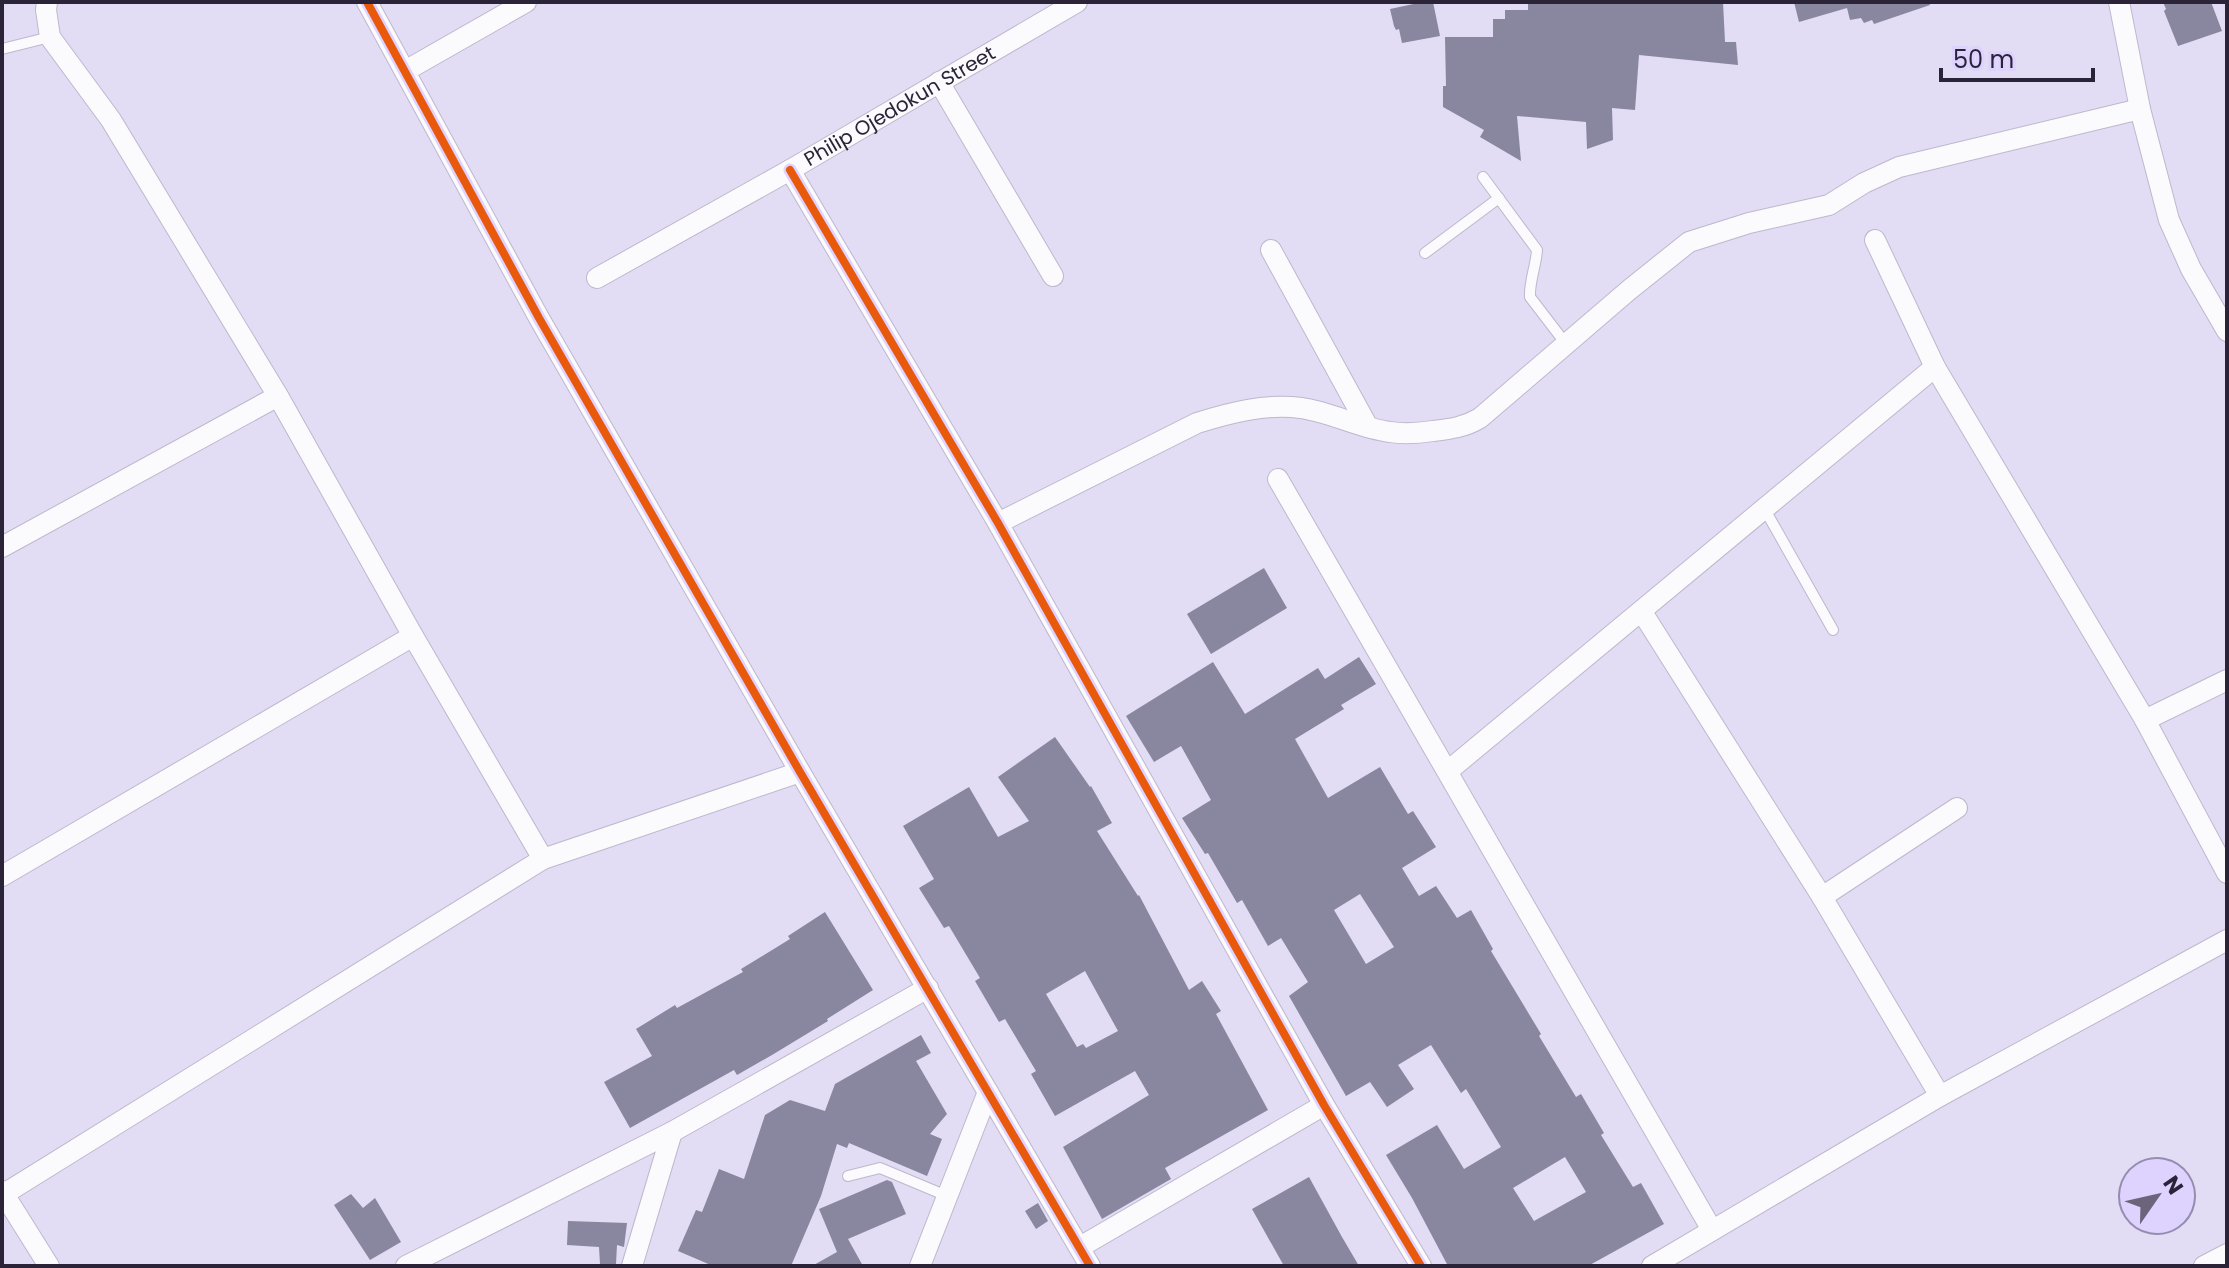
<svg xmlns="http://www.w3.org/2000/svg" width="2229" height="1268" font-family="Poppins,sans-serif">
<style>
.building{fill:#89869f;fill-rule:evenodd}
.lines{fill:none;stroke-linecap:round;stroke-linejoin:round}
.service-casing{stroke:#beb8cd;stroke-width:12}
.minor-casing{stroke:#beb8cd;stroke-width:22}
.service{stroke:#fbfafd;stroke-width:10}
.minor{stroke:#fbfafd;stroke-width:20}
.cycleway-casing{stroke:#ded2fe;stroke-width:13}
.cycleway{stroke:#e8590c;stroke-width:8}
.labels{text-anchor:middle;stroke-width:8;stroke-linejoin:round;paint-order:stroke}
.street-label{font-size:20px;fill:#2b2439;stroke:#ded2fe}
</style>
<rect width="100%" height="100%" fill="#e2dcf4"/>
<g class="building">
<path d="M1423 2H1433L1440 36 1402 43 1399 29 1396 30 1394 26 1390 9Z"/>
<path d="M1528 2H1723L1725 42H1736L1738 65 1639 55 1635 110 1612 108 1613 140 1587 149 1586 122 1517 116 1521 161 1480 137 1484 130 1443 107V86H1446L1445 37H1493V19H1505V10H1528Z"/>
<path d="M1794 2H1929L1930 5 1874 24 1872 20 1864 23 1861 18 1850 20 1847 8 1799 22Z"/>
<path d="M2163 2H2211L2222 31 2178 46 2164 11 2166 9Z"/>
<path d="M1264 568 1287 608 1211 654 1187 614Z"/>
<path d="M1359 657 1376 684 1341 705 1344 709 1295 739 1328 798 1380 767 1408 814 1413 811 1436 847 1402 868 1419 896 1436 886 1457 918 1471 910 1493 949 1491 951 1541 1034 1539 1036 1576 1097 1581 1094 1604 1133 1601 1135 1633 1187 1641 1183 1664 1224 1588 1266H1448L1412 1198 1386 1155 1437 1125 1464 1169 1501 1147 1466 1089 1461 1093 1431 1045 1398 1065 1414 1089 1387 1107 1370 1082 1346 1096 1289 996 1308 982 1281 938 1268 946 1242 900 1237 903 1208 853 1205 854 1182 818 1211 800 1181 746 1154 762 1126 716 1213 662 1245 714 1318 668 1325 679ZM1360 894 1394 947 1366 964 1334 910ZM1565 1157 1586 1192 1534 1221 1513 1188Z"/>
<path d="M1055 737 1090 787 1091 786 1112 823 1097 831 1138 896 1139 895 1189 990 1202 981 1221 1011 1216 1014 1268 1110 1165 1168 1171 1179 1102 1219 1063 1147 1149 1095 1135 1071 1055 1116 1031 1074 1036 1071 1005 1019 999 1022 975 981 980 978 949 926 944 928 919 888 934 879 903 826 969 787 998 837 1029 821 998 777ZM1085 971 1118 1031 1086 1048 1083 1044 1077 1047 1046 994Z"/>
<path d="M825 912 873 990 827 1019 828 1021 772 1055 737 1075 734 1070 630 1128 604 1082 652 1056 636 1029 675 1005 677 1008 743 972 741 969 790 939 788 936Z"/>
<path d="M921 1035 931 1053 916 1061 947 1114 930 1134 942 1139 927 1176 849 1143 847 1148 837 1144 821 1196 791 1266H713L678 1251 696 1210 702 1212 719 1169 744 1179 765 1115 790 1100 825 1111 835 1084Z"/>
<path d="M1309 1177 1342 1237 1359 1266H1284L1252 1209Z"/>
<path d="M887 1180 892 1182 906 1214 848 1239 863 1266H812L837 1252 819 1209Z"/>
<path d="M351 1194 363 1208 375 1198 401 1242 370 1260 334 1205Z"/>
<path d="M1038 1203 1048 1221 1036 1229 1025 1211Z"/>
<path d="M568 1221 627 1223 624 1247 617 1245 616 1264H600L599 1247 567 1245Z"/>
</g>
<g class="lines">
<g class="service-casing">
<g id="service">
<path d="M2 49 50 37"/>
<path d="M1483 177 1537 250C1536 266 1529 282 1530 297L1566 344"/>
<path d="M1425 253 1499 198"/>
<path d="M1764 508 1833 630"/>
<path d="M848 1176 880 1168 947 1196"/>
</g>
</g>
<g class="minor-casing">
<g id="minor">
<path d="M47 2 46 10 50 37 111 120 278 396 413 636 543 859"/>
<path d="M367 2 539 318 800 772 1090 1266"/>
<path d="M2119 2 2140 109 2169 220 2191 269 2227 331"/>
<path d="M405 71 526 2"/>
<path d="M939 82 1053 276"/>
<path d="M790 170 998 523 1324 1105 1421 1266"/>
<path d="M1875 240 1935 367 2145 720 2227 873"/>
<path d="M1271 250 1368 427"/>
<path id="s1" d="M597 278 790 170 1077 2"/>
<path d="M1278 479 1712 1230"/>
<path d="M998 523 1197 423C1229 413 1267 403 1301 408 1331 412 1359 428 1390 432 1403 434 1420 433 1433 431 1451 429 1465 427 1480 418L1629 290 1689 242 1749 223 1829 205 1864 183 1899 167 2140 109"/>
<path d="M2 547 278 396"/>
<path d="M1642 612 1822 897 1940 1096"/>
<path d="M2145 720 2227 680"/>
<path d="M1448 771 1935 367"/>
<path d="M2 876 413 636"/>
<path d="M1822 897 1957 808"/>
<path d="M2 1191 49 1266"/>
<path d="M4 1194 543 859 800 772"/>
<path d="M1080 1247 1324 1105"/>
<path d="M406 1266 672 1132 928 988"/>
<path d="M632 1266 672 1132"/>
<path d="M920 1266 988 1092"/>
<path d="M1652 1266 1940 1096 2227 940"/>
<path d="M2204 1266 2227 1254"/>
</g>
</g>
<use href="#service" class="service"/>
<use href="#minor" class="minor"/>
<g class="cycleway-casing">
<g id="cycleway">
<path d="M367 2 539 318 800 772 1090 1266"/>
<path d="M790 170 998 523 1324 1105 1421 1266"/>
</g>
</g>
<use href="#cycleway" class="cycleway"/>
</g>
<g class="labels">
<g class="street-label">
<text dy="7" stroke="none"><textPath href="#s1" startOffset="348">Philip Ojedokun Street</textPath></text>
</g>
</g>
<rect width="2229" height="1268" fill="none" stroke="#2b2439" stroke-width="8"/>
<g transform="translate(2157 1196) rotate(56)"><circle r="38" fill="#ded2fe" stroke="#968caf" stroke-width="2"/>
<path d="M0-6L14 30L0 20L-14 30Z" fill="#6b647a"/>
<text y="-12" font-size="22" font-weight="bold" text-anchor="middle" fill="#2b2439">N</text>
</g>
<path d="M1941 68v12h152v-12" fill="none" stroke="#2b2439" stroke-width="4"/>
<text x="1953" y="68" font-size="24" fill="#2b2439" stroke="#ded2fe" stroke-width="6" paint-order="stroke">50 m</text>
</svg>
